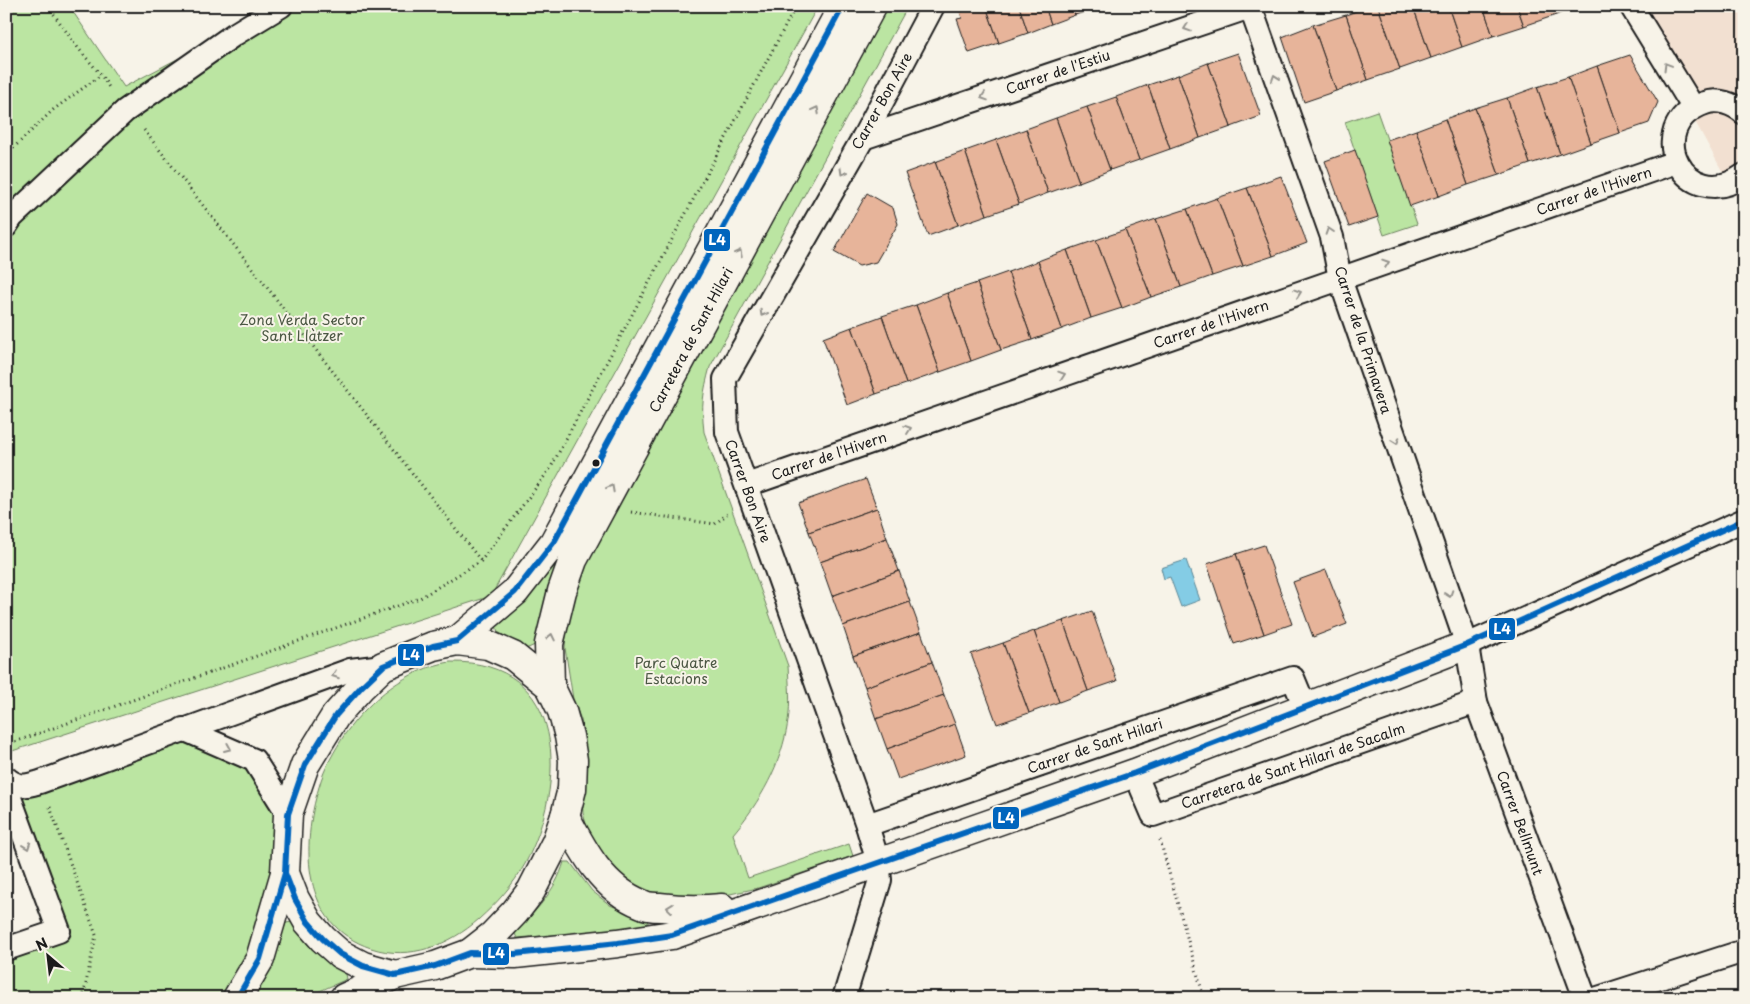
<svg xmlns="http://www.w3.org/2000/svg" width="1750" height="1004" font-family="'Playpen Sans',sans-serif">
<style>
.built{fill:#f2e0d1}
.green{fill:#bbe5a2;stroke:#6c805f}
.water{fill:#84cce5;stroke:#5a8695}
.building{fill:#e7b49a;stroke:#1c1c1c}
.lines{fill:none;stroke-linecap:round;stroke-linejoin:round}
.minor-casing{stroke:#1c1c1c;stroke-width:26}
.tertiary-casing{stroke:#1c1c1c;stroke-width:31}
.path{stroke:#1c1c1c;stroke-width:3;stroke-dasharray:1 4;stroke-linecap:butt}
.minor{stroke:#f7f3e8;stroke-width:22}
.tertiary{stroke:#f7f3e8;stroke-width:28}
.bus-1-casing{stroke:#f7f3e8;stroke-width:10}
.bus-1{stroke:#0065bd;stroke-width:6}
.oneway{stroke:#94928c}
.bus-dot{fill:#1c1c1c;stroke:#f7f3e8;stroke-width:2}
.labels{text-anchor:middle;stroke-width:4;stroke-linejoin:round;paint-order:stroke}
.street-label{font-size:14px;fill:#1c1c1c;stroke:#f7f3e8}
.park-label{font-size:14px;fill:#4c5844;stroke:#f7f3e8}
.line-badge{stroke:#f7f3e8;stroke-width:2}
.badge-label{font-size:14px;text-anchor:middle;font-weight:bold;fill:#fff}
</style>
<rect width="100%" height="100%" fill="#f7f3e8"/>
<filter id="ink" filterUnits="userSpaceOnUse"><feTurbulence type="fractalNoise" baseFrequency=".02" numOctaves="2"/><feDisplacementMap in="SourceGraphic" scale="10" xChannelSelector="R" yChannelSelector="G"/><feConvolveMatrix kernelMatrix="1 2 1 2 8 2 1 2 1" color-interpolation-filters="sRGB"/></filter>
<g filter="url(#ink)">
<path class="built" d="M1632 6H1744V211Z"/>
<g class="green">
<path d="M6 6H69L124 87 278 6H818L491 596 6 753Z"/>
<path d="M880 6H908L710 367C703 393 701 405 704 432L788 666C789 684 791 703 788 721 782 764 760 802 733 834L748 878 849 844 853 856 758 888 730 894 694 899 652 894 627 884 609 868 589 835 583 813 582 798 586 762 585 740 581 720 573 699 565 648 567 618 571 588Z"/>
<path d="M1377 111 1417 224 1384 235 1345 122Z"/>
<path d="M569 529 537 644 526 649 498 632 496 626C536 595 547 572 569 529Z"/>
<path d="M450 662C569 660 567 785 525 864 513 885 497 903 479 919 450 945 410 961 371 948 301 925 301 845 319 787 324 768 335 750 345 734 370 699 407 669 450 662Z"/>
<path d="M183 729 254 760 288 814 237 998H6V949L59 931 10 798Z"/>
<path d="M564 862H570L592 891 610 905 647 920 649 925 642 928 517 938 514 932C535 913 556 890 564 862Z"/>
<path d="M292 922C308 949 320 958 346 974L347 979 304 998H252L272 961 286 923Z"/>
</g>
<path class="water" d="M1186 560 1200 600 1181 607 1170 577 1164 579 1161 568Z"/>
<g class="building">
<path d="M965 6H986L999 43 969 53 957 19 962 18 960 12 966 10Z"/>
<path d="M986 6H1019L1028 33 999 43Z"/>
<path d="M1019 6H1045L1051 24 1028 33Z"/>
<path d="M1045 6H1072L1075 15 1051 24Z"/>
<path d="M1072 6H1097V8L1075 15Z"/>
<path d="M1369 6H1378L1400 69 1368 80 1346 15Z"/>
<path d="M1378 6H1413L1431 58 1400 69Z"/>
<path d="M1413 6H1448L1462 47 1431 58Z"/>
<path d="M1448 6H1483L1493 36 1462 47Z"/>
<path d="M1483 6H1517L1524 26 1493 36Z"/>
<path d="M1517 6H1553L1556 15 1524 26Z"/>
<path d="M1553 6H1578L1556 15Z"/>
<path d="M1346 15 1368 80 1336 91 1313 25Z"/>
<path d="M1313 25 1336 91 1304 102 1282 37Z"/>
<path d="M1238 53 1261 116 1231 127 1208 63Z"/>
<path d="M1630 55 1658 102 1649 123 1620 133 1597 66Z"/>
<path d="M1208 63 1231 127 1200 138 1178 75Z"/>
<path d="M1597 66 1620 133 1591 143 1568 77Z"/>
<path d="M1178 75 1200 138 1170 149 1148 85Z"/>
<path d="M1568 77 1591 143 1560 154 1537 87Z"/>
<path d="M1148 85 1170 149 1139 160 1116 97Z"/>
<path d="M1537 87 1560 154 1530 164 1507 98Z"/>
<path d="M1116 97 1139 160 1110 170 1087 107Z"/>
<path d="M1507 98 1530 164 1499 175 1475 108Z"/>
<path d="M1087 107 1110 170 1079 182 1056 118Z"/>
<path d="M1475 108 1499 175 1468 185 1445 119Z"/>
<path d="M1056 118 1079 182 1048 193 1026 129Z"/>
<path d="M1445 119 1468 185 1439 196 1416 130Z"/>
<path d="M1026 129 1048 193 1019 204 996 140Z"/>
<path d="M1416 130 1439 196 1410 206 1387 140Z"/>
<path d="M996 140 1019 204 987 215 965 151Z"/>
<path d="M1355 150 1378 217 1349 227 1325 161Z"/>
<path d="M965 151 987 215 958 225 935 162Z"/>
<path d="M935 162 958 225 928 236 905 173Z"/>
<path d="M1281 176 1307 243 1273 256 1247 188Z"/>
<path d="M1247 188 1273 256 1243 266 1217 198Z"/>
<path d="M867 193 893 208 898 224 876 262 859 266 834 252Z"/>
<path d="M1217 198 1243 266 1212 276 1187 209Z"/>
<path d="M1187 209 1212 276 1181 287 1156 219Z"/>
<path d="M1156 219 1181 287 1151 297 1125 230Z"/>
<path d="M1125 230 1151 297 1122 308 1096 240Z"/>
<path d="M1096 240 1122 308 1091 318 1067 250Z"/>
<path d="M1067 250 1091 318 1062 329 1038 261Z"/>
<path d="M1038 261 1062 329 1032 340 1008 272Z"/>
<path d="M1008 272 1032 340 1001 350 977 283Z"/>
<path d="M977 283 1001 350 971 361 947 293Z"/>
<path d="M947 293 971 361 940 372 916 305Z"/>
<path d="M916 305 940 372 906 384 882 316Z"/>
<path d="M882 316 906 384 876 394 852 327Z"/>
<path d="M852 327 876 394 847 405 823 338Z"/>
<path d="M866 479 877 508 809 532 798 503Z"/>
<path d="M877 508 887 538 820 562 809 532Z"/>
<path d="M887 538 899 571 832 596 820 562Z"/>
<path d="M1264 545 1292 624 1264 634 1236 554Z"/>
<path d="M1236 554 1264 634 1234 644 1207 564Z"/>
<path d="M1326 570 1347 624 1313 637 1293 582Z"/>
<path d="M899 571 910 602 843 626 832 596Z"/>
<path d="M910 602 921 632 853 656 843 626Z"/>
<path d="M1092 611 1117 681 1088 691 1063 621Z"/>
<path d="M1063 621 1088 691 1059 702 1034 631Z"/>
<path d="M1034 631 1059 702 1029 713 1003 643Z"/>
<path d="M921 632 932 662 865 687 853 656Z"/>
<path d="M1003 643 1029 713 997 724 971 654Z"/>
<path d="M932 662 944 695 876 719 865 687Z"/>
<path d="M944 695 955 724 887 749 876 719Z"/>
<path d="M955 724 966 755 898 779 887 749Z"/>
</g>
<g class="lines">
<g class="minor-casing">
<g id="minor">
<path d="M1250 6 1332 237 1340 279 1467 645 1476 702 1585 998"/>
<path d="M1631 6 1693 107"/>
<path d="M1744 113C1734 104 1717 98 1705 103 1639 126 1686 217 1744 175"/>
<path d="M863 138 1253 6"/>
<path d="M6 226 12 217 125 111 235 34 281 6"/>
<path d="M747 485 1676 162"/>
<path d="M1467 645 1744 520"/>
<path d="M183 729 254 760 288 814"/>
<path d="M1135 773 1153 815 1476 702"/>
<path d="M6 778C19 789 26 786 40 782L350 670 383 666"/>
<path d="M867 825 1293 678 1305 707"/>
<path d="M6 949 59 931 10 798 12 783"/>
<path d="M844 998 880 880 878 862 867 825 727 432 725 379 863 138 933 6"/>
<path d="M1598 998 1744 951"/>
</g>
</g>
<g class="tertiary-casing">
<g id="tertiary">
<path d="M457 641 488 645 513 656 550 686 562 711 569 736 573 760 572 789 565 816 556 842 531 891 515 912 493 935 470 953 435 966 395 975 363 966 340 954 323 939 308 922 295 899 285 873 288 814 305 765 336 715 362 686 383 666 433 646Z"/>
<path d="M457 641 515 592 554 542 843 6"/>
<path d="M550 686 549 644 562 591 573 560 872 6"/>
<path d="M565 816C583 851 603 889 642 904 647 907 655 907 661 907 682 910 700 910 722 908"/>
<path d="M470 953 515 954 618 943 672 935 1135 773 1467 645"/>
<path d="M237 998 260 959 285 873"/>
<path d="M344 998 395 975"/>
</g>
</g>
<g class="path">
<path d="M48 6 78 48 101 75 110 89"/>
<path d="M144 130 481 561"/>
<path d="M6 155 53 110 101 75"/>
<path d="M631 512 715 524 727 514"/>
<path d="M6 745 420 598 481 561 550 469 796 6"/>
<path d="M50 807 96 935 83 998"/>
<path d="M1160 840 1204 998"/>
</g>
<use href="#minor" class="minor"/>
<use href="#tertiary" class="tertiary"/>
<g class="bus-1-casing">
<g id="bus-1">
<path d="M843 6 554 542 515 592 457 641 433 646 383 666 362 686 336 715 305 765 288 814 285 873 295 899 308 922 323 939 340 954 363 966 395 975 435 966 470 953 515 954 618 943 672 935 1135 773 1467 645 1744 520"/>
<path d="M237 998 260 959 285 873"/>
</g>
</g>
<use href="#bus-1" class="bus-1"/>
</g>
<defs><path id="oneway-chevron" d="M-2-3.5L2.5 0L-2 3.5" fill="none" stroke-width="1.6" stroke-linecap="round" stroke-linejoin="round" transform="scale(1.25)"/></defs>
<g class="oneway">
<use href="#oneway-chevron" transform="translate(1187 28) rotate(161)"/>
<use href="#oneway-chevron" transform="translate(1667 66) rotate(-121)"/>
<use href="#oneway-chevron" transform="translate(1275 78) rotate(-109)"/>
<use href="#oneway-chevron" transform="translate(984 97) rotate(161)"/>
<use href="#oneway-chevron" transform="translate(816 110) rotate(-62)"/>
<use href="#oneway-chevron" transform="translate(843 172) rotate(120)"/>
<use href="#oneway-chevron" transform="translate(1329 231) rotate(-108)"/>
<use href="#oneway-chevron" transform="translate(739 253) rotate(-62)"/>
<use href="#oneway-chevron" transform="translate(1386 263) rotate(-19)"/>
<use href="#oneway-chevron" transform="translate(1298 293) rotate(-19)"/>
<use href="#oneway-chevron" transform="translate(763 313) rotate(120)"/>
<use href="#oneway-chevron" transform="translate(1062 375) rotate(-19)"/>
<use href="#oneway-chevron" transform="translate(908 429) rotate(-19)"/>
<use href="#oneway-chevron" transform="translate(1396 441) rotate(71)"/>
<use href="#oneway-chevron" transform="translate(611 488) rotate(-62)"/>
<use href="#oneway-chevron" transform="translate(1449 594) rotate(71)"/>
<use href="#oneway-chevron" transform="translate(551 637) rotate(-78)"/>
<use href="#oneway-chevron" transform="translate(335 675) rotate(160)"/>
<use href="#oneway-chevron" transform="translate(228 748) rotate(23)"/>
<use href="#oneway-chevron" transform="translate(27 846) rotate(70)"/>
<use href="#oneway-chevron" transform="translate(670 908) rotate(-173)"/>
</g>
</g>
<circle class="bus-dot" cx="596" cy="463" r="4.5"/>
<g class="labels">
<g class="street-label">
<text transform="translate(1058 72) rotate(-19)" y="5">Carrer de l'Estiu</text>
<text transform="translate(882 101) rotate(-61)" y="5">Carrer Bon Aire</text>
<text transform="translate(1594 191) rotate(-19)" y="5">Carrer de l'Hivern</text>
<text transform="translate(1211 324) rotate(-19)" y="5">Carrer de l'Hivern</text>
<text transform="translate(691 340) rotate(-62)" y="5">Carretera de Sant Hilari</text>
<text transform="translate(1363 340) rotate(72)" y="5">Carrer de la Primavera</text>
<text transform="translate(829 456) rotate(-19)" y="5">Carrer de l'Hivern</text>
<text transform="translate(748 491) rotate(70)" y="5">Carrer Bon Aire</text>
<text transform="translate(1095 746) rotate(-19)" y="5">Carrer de Sant Hilari</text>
<text transform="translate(1293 766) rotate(-19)" y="5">Carretera de Sant Hilari de Sacalm</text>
<text transform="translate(1520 823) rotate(70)" y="5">Carrer Bellmunt</text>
</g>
<g class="park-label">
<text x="302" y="325">Zona Verda Sector<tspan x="302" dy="16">Sant Llàtzer</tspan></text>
<text x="676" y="668">Parc Quatre<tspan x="676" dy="16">Estacions</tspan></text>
</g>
</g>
<g class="line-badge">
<rect x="703" y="228" width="28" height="24" rx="5" fill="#0065bd"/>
<rect x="1488" y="617" width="28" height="24" rx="5" fill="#0065bd"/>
<rect x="397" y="643" width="28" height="24" rx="5" fill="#0065bd"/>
<rect x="992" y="806" width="28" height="24" rx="5" fill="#0065bd"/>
<rect x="482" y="942" width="28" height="24" rx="5" fill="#0065bd"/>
</g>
<g class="badge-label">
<text x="717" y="245">L4</text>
<text x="1502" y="634">L4</text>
<text x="411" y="660">L4</text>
<text x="1006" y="823">L4</text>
<text x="496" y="958">L4</text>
</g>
<rect width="1750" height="1004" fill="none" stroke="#f7f3e8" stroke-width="25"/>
<rect x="12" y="12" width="1725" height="979" fill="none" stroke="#1c1c1c" stroke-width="2" filter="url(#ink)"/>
<g transform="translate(48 956) rotate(332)" stroke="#f7f3e8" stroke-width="4" paint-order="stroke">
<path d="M0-4L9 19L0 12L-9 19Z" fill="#1c1c1c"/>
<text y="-8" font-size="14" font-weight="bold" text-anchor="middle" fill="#1c1c1c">N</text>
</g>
</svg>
